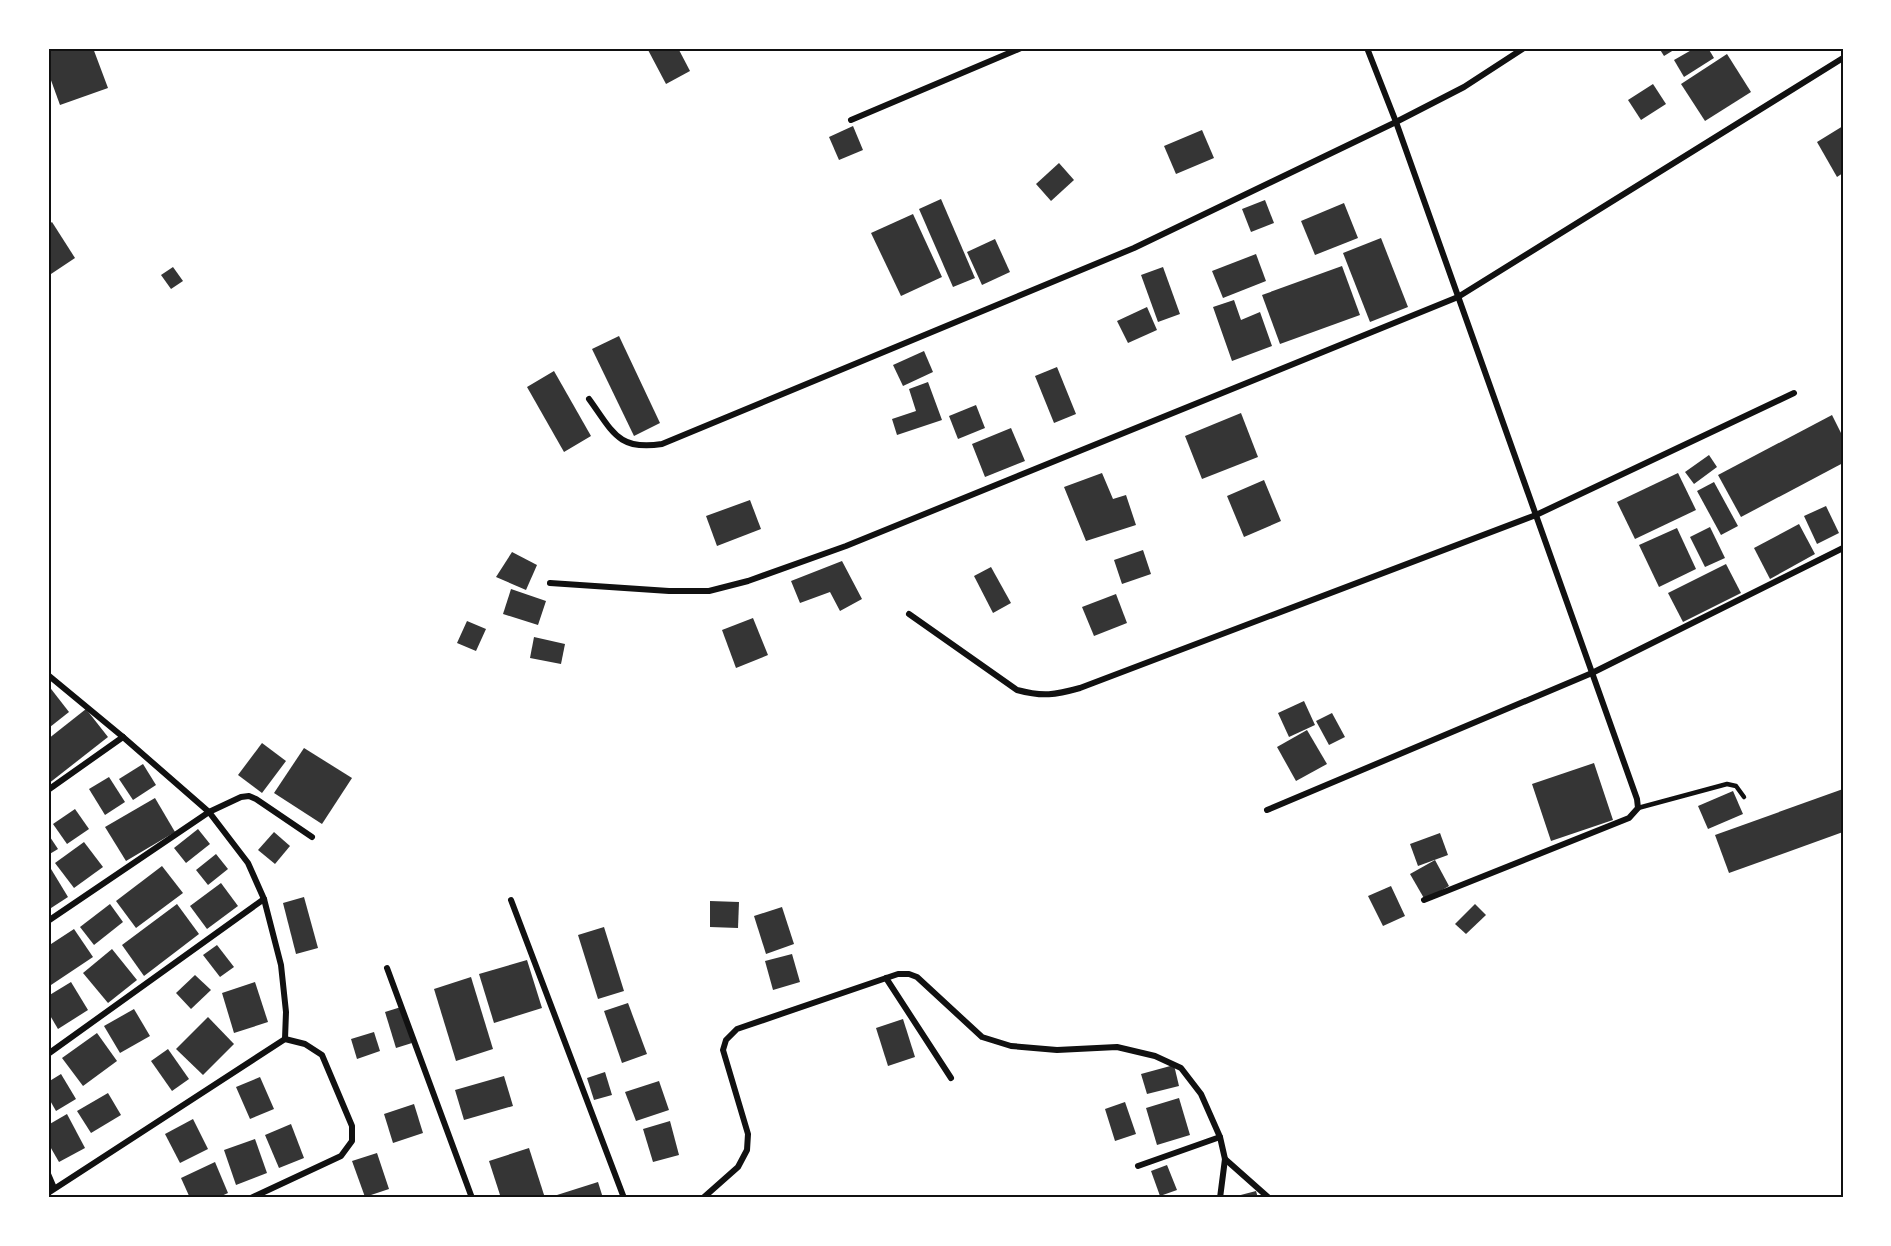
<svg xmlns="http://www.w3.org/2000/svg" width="1891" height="1246" font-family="Lato,sans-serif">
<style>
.building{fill:#353535}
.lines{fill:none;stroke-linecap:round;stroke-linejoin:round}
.service{stroke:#111;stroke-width:4.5}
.minor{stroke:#111;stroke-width:6}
.neatline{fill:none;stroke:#111;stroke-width:2}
</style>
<rect width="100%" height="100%" fill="#fff"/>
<g class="building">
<path d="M48 48H93L108 88 60 105 48 72Z"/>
<path d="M647 48H678L690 71 666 84Z"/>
<path d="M1659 48H1677L1664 56Z"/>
<path d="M1695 48H1708L1714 58 1684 77 1674 60Z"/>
<path d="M1727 54 1751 92 1705 121 1681 84Z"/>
<path d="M1653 84 1666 104 1641 120 1628 100Z"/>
<path d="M853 126 863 150 839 160 829 137Z"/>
<path d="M1843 126V173L1837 177 1817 142Z"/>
<path d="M1202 130 1214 158 1176 174 1164 146Z"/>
<path d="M1059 163 1074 180 1051 201 1036 184Z"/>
<path d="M941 199 975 278 953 287 919 209Z"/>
<path d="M1265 200 1274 223 1251 232 1242 209Z"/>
<path d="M1344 203 1358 238 1315 255 1301 221Z"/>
<path d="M913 214 942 277 901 296 871 233Z"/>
<path d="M52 222 75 258 48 276V225Z"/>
<path d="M1381 238 1408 307 1370 322 1343 253Z"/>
<path d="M995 239 1010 272 982 285 967 252Z"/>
<path d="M1256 254 1266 281 1223 298 1212 271Z"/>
<path d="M1342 266 1360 315 1280 344 1262 295Z"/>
<path d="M173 267 183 281 171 289 161 275Z"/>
<path d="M1163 267 1180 314 1158 322 1141 275Z"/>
<path d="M1234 300 1241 320 1260 312 1272 346 1232 361 1213 307Z"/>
<path d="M1147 307 1157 330 1128 343 1117 321Z"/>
<path d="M619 336 660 423 634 436 592 349Z"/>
<path d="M924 351 933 372 903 386 893 365Z"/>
<path d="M1057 367 1076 414 1054 423 1035 376Z"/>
<path d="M554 371 591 436 564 452 527 387Z"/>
<path d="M928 382 942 420 897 435 892 419 916 411 909 389Z"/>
<path d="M976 405 985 428 958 439 949 416Z"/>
<path d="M1241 413 1258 457 1202 479 1185 436Z"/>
<path d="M1832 415 1843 437V463L1741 517 1718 475Z"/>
<path d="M1011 428 1025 461 985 477 972 444Z"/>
<path d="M1709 455 1717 467 1694 484 1685 472Z"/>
<path d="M1102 473 1113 499 1126 495 1136 525 1086 541 1064 487Z"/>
<path d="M1678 473 1696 510 1635 539 1617 502Z"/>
<path d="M1264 480 1281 521 1244 537 1227 496Z"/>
<path d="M1714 482 1738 526 1721 535 1697 491Z"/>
<path d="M750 500 761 529 717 546 706 516Z"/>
<path d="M1826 506 1839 533 1817 544 1804 516Z"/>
<path d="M1799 524 1815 554 1770 579 1754 548Z"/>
<path d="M1710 527 1725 558 1705 567 1690 537Z"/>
<path d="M1677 528 1696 569 1659 587 1639 545Z"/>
<path d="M1143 550 1151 574 1122 584 1114 560Z"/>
<path d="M512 552 537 565 526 590 496 577Z"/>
<path d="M842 561 862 599 840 611 830 592 800 603 791 581Z"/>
<path d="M1726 564 1741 593 1683 622 1668 593Z"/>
<path d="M991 567 1011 603 993 613 974 576Z"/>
<path d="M511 589 546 601 538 625 503 614Z"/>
<path d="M1116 594 1127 623 1094 636 1082 607Z"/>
<path d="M753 618 768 655 736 668 722 630Z"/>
<path d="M467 621 486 629 476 651 457 643Z"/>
<path d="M534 637 565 644 561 664 530 658Z"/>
<path d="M48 685 69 712 50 727 48 725Z"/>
<path d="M1304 701 1315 725 1289 737 1278 713Z"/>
<path d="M86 709 108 737 48 784V739Z"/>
<path d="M1332 713 1345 737 1329 745 1316 721Z"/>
<path d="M1307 730 1327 764 1296 781 1277 747Z"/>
<path d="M262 743 286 761 262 793 238 775Z"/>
<path d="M304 748 352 778 322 824 274 793Z"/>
<path d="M1594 763 1613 820 1551 841 1532 784Z"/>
<path d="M143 764 156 785 133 800 119 779Z"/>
<path d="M109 777 125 802 105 815 89 789Z"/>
<path d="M1843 789V832L1729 873 1715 835Z"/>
<path d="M1733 791 1743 814 1708 829 1698 806Z"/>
<path d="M155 798 175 832 126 861 105 827Z"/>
<path d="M75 809 89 829 67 844 53 824Z"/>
<path d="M198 829 210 844 186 863 174 848Z"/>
<path d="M274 832 290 846 275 864 258 850Z"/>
<path d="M1440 833 1448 855 1418 866 1410 844Z"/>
<path d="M48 834 58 849 48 855Z"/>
<path d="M84 842 103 867 74 888 55 863Z"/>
<path d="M216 854 228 869 208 885 196 870Z"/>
<path d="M1435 860 1449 886 1425 900 1410 874Z"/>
<path d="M48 864 68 897 48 910Z"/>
<path d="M162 866 183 893 136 928 116 901Z"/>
<path d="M221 883 238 906 207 929 190 906Z"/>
<path d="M1391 886 1405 916 1383 926 1368 896Z"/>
<path d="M304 897 318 948 296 954 283 903Z"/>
<path d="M710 901 739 902 738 928 710 927Z"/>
<path d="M110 904 123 922 94 945 80 927Z"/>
<path d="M177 904 199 934 144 976 122 945Z"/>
<path d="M1475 904 1486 915 1466 934 1455 924Z"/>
<path d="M782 907 794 944 766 954 754 916Z"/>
<path d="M604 927 624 991 598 999 578 935Z"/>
<path d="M74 929 93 957 48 987V946Z"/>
<path d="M217 945 234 967 220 977 203 955Z"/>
<path d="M112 949 137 980 108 1003 83 973Z"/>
<path d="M792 954 800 982 773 990 765 961Z"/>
<path d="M527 960 542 1008 494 1023 479 974Z"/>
<path d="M195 975 211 990 191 1009 176 993Z"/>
<path d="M471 977 493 1049 456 1061 434 989Z"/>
<path d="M71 982 88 1010 58 1029 48 1012V996Z"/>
<path d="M255 982 268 1022 234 1033 222 993Z"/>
<path d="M628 1003 647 1054 622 1063 604 1011Z"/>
<path d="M401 1007 412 1043 396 1048 385 1012Z"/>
<path d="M134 1009 150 1036 120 1053 104 1026Z"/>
<path d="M208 1017 234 1044 203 1075 176 1049Z"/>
<path d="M903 1019 915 1057 888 1066 876 1028Z"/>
<path d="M374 1032 380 1051 357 1059 351 1039Z"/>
<path d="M97 1033 117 1061 83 1086 62 1058Z"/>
<path d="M168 1049 189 1079 172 1091 151 1061Z"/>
<path d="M1174 1065 1179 1086 1147 1094 1141 1074Z"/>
<path d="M605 1072 612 1095 594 1100 587 1078Z"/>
<path d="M61 1074 76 1099 56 1111 48 1097V1082Z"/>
<path d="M504 1076 513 1106 464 1120 455 1090Z"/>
<path d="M260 1077 274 1109 250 1119 236 1087Z"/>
<path d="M659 1081 669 1110 636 1121 625 1092Z"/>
<path d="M108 1093 121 1115 91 1133 77 1111Z"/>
<path d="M1179 1098 1190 1135 1157 1145 1146 1108Z"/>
<path d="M1125 1102 1136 1134 1115 1141 1105 1109Z"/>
<path d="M414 1104 423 1133 393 1143 384 1114Z"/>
<path d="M67 1114 85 1148 59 1162 48 1143V1125Z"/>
<path d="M193 1119 208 1149 180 1163 165 1134Z"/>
<path d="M670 1121 679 1155 653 1162 643 1129Z"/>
<path d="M291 1124 304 1158 279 1168 265 1135Z"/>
<path d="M255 1139 267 1173 236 1185 224 1150Z"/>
<path d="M529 1148 545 1198H501L489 1161Z"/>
<path d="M377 1153 389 1189 365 1197 352 1161Z"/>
<path d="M215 1162 228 1193 217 1198H190L181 1178Z"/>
<path d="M1167 1165 1177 1190 1160 1196 1151 1171Z"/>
<path d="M598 1182 603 1198H558L557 1195Z"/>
<path d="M1256 1191 1258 1198H1233V1197Z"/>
</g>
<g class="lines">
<path class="service" d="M1638 808 1727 784 1736 786 1744 797"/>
<g class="minor">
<path d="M1367 48 1396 122 1637 799 1638 808 1629 818 1424 900"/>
<path d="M851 120 1021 48"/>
<path d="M589 399C613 432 618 451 662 444L1134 248 1396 122 1464 87 1524 48"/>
<path d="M550 583 669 591H709L748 581 846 546 1458 297 1843 58"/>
<path d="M909 614 1017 690C1043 697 1055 695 1080 688L1536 515 1794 393"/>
<path d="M48 675 123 737 209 812 248 863 264 899 281 965 286 1012 285 1039 48 1193"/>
<path d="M48 790 123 737"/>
<path d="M1267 810 1592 673 1843 548"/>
<path d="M511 900 624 1198"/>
<path d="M48 921 209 812 241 797 249 796 256 799 312 837"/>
<path d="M387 968 472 1198"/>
<path d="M886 978 951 1078"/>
<path d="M48 1054 264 899"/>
<path d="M1225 1159 1269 1198"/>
<path d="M1138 1166 1220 1137"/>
<path d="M48 1174 54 1188"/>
<path d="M251 1198 341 1156 352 1141V1126L322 1055 305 1044 285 1039"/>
<path d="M703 1198 738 1167 747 1150 748 1134 723 1050 726 1040 737 1029 898 974H909L917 977 982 1037 1011 1046 1057 1050 1117 1047 1155 1056 1181 1068 1201 1094 1220 1137 1225 1159 1220 1198"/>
</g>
</g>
<rect width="1891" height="1246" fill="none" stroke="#ffffff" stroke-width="99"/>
<rect x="50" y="50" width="1792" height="1146" class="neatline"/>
</svg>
